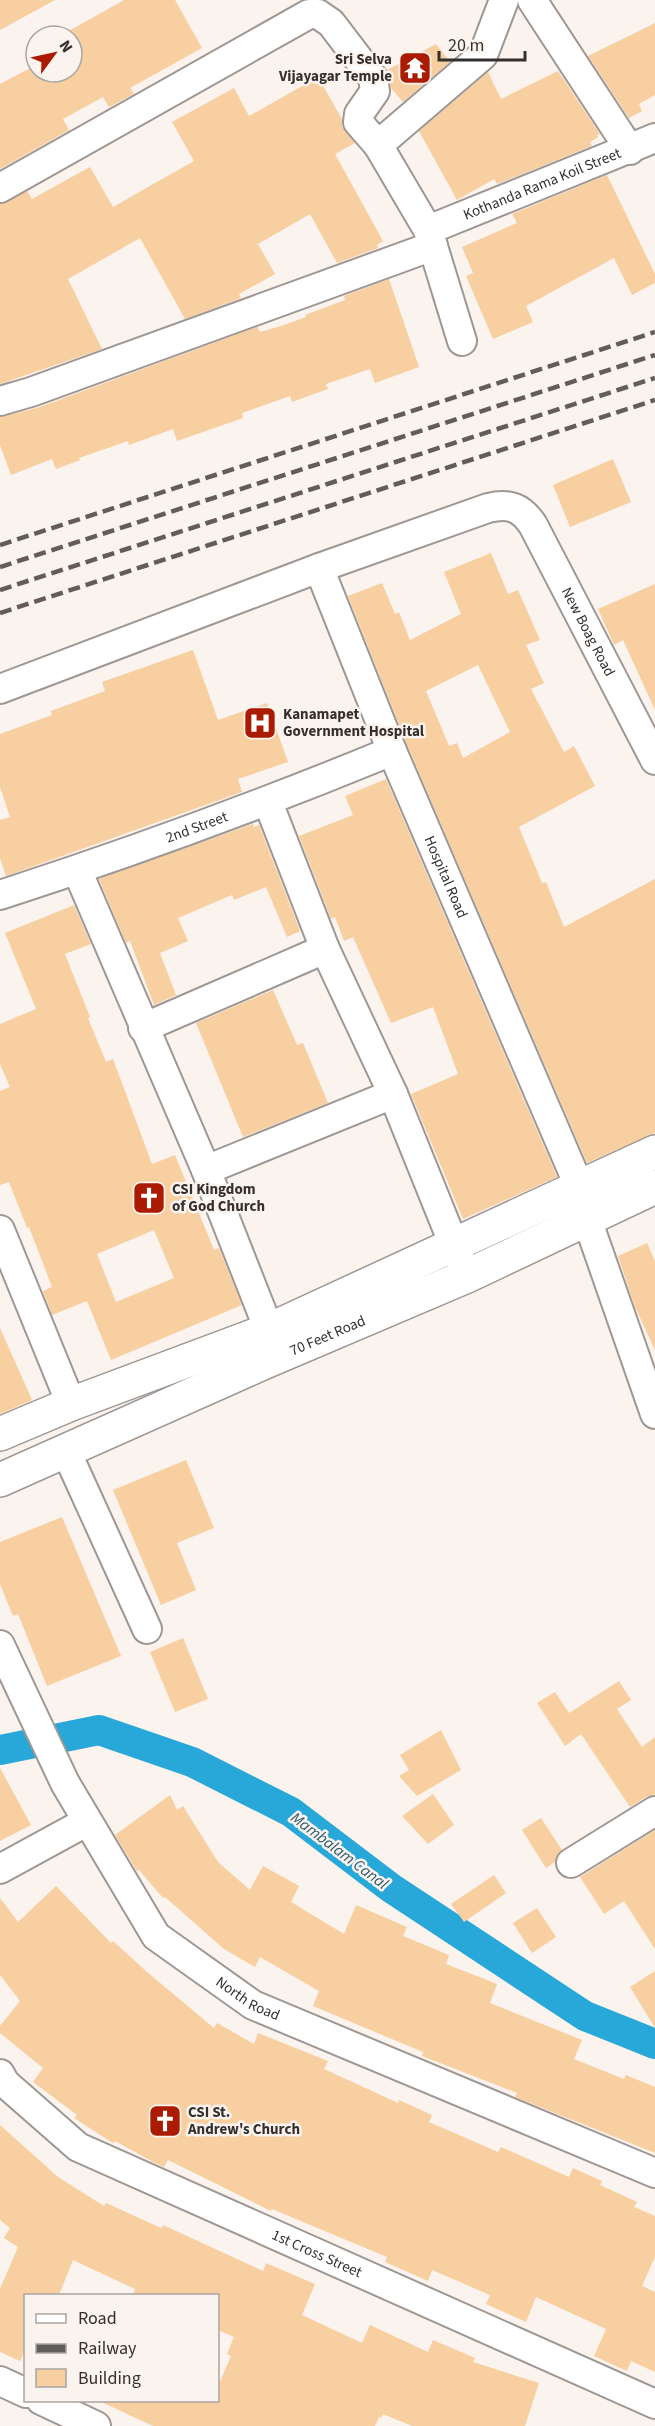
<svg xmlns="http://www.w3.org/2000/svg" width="655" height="2426" font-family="'Source Sans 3',sans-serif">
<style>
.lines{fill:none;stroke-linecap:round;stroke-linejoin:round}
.canal{stroke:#28a7d9;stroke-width:30}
.building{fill:#f8cfa0;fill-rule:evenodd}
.street-casing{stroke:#9e9793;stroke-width:32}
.secondary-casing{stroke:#9e9793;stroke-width:36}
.street{stroke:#fff;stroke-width:28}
.secondary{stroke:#fff;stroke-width:33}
.rail{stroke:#615d5a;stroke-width:4.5;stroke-dasharray:12 6;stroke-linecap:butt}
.labels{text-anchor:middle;stroke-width:5;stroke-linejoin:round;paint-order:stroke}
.poi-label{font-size:15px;font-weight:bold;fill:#33302e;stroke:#faf3ee;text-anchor:start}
.street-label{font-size:15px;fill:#33302e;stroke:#faf3ee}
.water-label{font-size:16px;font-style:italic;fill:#2c5b71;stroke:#faf3ee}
</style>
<rect width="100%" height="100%" fill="#faf3ee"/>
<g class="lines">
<path class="canal" d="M0 1750 99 1730 192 1762 291 1812 391 1888 585 2016 655 2044"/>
</g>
<g class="building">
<path d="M0 0H55L0 30Z"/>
<path d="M124 0H175L202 48 130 88 134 94 109 107 103 97 63 119 69 130 0 169V84L36 65V72H72V46L74 44 72 36 67 32Z"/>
<path d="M655 23V95L639 104 642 111 629 118 588 56Z"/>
<path d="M436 44 450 62 403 102 391 88 387 70Z"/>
<path d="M558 71 600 134 597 135 598 137 590 142 592 146 497 184 494 179 457 200 419 131 488 72 501 99Z"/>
<path d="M318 77 342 119V127L355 143 335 154 383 241 377 245 378 248 337 263 310 214 258 244 275 274 239 294 241 298 185 319 140 238 68 279 102 349 0 384V204L27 191 32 199 90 167 113 207 194 161 172 122 234 88 249 116Z"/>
<path d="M607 175 655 274V283L632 295 614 258 526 306 533 322 493 339 466 276 473 273 462 247 517 223 512 214Z"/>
<path d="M389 279 419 367 375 383 370 369 326 384 328 389 292 402 290 396 242 413 243 418 177 441 173 429 129 445 128 441 79 458 80 460 56 469 52 459 11 475 0 445V417L37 408 257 327 260 332 281 326 306 317 305 315 345 300 344 296Z"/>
<path d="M613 459 631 502 570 527 553 485Z"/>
<path d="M491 553 508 594 518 590 540 640 526 645 544 683 531 689 564 752 574 746 595 786 519 827 542 883 546 882 564 927 655 879V1133L587 1163 407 745 348 596 382 583 395 614 399 612 410 640 461 614 444 572ZM478 665 510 732 463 758 457 743 449 746 426 691Z"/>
<path d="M655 584V710L623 640 614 645 598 609Z"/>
<path d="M193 650 218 720 267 703 288 762 238 779 242 792 6 876 0 858V820L10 817 0 787V734L52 715 51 711 105 691 102 682Z"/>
<path d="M386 779 557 1177 463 1219 411 1094 458 1074 433 1007 391 1023 353 937 344 941 335 917 331 919 299 836 353 815 345 796Z"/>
<path d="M253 824 254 827 259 825 300 931 287 937 266 887 234 900 232 895 178 918 188 941 160 953 176 995 154 1005 130 941 126 943 99 879Z"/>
<path d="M74 905 91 944 65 954 90 1017 88 1018 106 1062 113 1059 152 1164 175 1155 214 1250 219 1248 242 1305 111 1360 87 1301 52 1315 43 1291 52 1287 29 1227 27 1228 9 1182 0 1185V1091L10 1087 0 1064V1024L36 1009 5 933ZM154 1230 174 1278 116 1302 97 1254Z"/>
<path d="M273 990 297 1045 303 1043 328 1103 243 1137 196 1023Z"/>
<path d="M647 1243 655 1261V1350L635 1307 618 1256Z"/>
<path d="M0 1328 32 1400 0 1414Z"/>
<path d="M186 1460 214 1528 177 1543 196 1590 161 1605 113 1490Z"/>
<path d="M62 1517 121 1656 47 1686 18 1614 13 1616 0 1584V1542Z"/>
<path d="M183 1638 208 1699 175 1712 150 1652Z"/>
<path d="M619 1681 631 1700 617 1709 642 1747 655 1737V1795L646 1797 630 1807 581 1734 565 1746 537 1703 555 1692 569 1713Z"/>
<path d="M441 1730 461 1770 417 1796 399 1776 409 1770 400 1755Z"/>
<path d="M0 1768 31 1825 0 1841Z"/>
<path d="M433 1794 454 1825 428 1844 402 1816Z"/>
<path d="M170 1795 177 1810 183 1806 218 1862 250 1890 263 1866 299 1886 291 1902 344 1934 356 1905 407 1927 403 1936 449 1955 446 1964 497 1984 490 2003 582 2040 574 2059 624 2079 626 2075 655 2087V2153L515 2097 517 2093 422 2056 423 2052 313 2006 319 1991 260 1957 255 1967 224 1949 165 1897 163 1898 139 1870 137 1871 115 1835Z"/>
<path d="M541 1818 562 1850 557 1855 555 1862 546 1868 522 1830Z"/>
<path d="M655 1830V1949L624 1901 604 1914 580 1877Z"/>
<path d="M494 1875 506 1893 464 1922 451 1904Z"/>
<path d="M56 1886 111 1943 113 1941 147 1972 214 2028 217 2023 254 2044 258 2033 328 2061 324 2069 398 2103 399 2100 432 2115 429 2122 498 2152 501 2147 569 2177 573 2168 602 2181 600 2185 637 2202 634 2207 655 2216V2257L642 2286 655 2292V2372L631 2361 627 2371 594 2356 606 2329 536 2297 526 2322 486 2304 490 2295 432 2270 428 2281 385 2262 387 2257 272 2209 271 2211 168 2160 164 2167 155 2163 115 2141 113 2143 74 2118 77 2115 33 2082 43 2068 0 2033V2026L20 2001 0 1975V1898L18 1922Z"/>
<path d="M537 1908 556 1937 532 1953 513 1923Z"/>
<path d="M655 1971V2028L630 1987Z"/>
<path d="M0 2125 58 2177 104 2206 106 2203 161 2228 163 2225 263 2271 266 2263 315 2284 302 2315 362 2343 370 2325 428 2352 433 2340 475 2358 473 2362 539 2383 525 2426H412L383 2414 381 2418 379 2417 375 2426H153L97 2400H218V2386L231 2356 227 2354 234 2337 218 2330V2295H133L135 2289 73 2260 59 2295H26V2349L20 2361 0 2352V2289L18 2247 4 2238 10 2228 0 2220Z"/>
</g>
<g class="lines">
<g class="street-casing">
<g id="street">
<path d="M532 0 630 150"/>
<path d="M0 188 309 14H318L331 23 373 78 375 91 359 114 358 122 378 145"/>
<path id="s1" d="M428 230 655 138"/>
<path d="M462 341 428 230 378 145 483 55 504 0"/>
<path d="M0 401 31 392 433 246"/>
<path id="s2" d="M319 568 392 751 579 1186 587 1219 655 1414"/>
<path id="s3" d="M0 689 319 568 488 508C509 503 521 507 533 525L655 760"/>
<path d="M268 802 325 949 393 1094 462 1265"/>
<path d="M77 870 206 1170 269 1330"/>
<path id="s4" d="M0 895C133 852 263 804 392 751"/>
<path d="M143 1028 325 949"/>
<path d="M206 1170 393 1094"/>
<path d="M0 1230 71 1404"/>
<path d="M66 1451 147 1629"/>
<path id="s5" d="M0 1645 65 1783 156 1936 253 2005 655 2173"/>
<path d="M571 1863 655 1811"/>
<path d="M0 1869 86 1822"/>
<path id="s6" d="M0 2074 5 2083 78 2147 655 2404"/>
<path d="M0 2381 26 2393"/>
<path d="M41 2400 96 2426"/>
</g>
</g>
<g class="secondary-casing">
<g id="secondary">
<path d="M0 1434 71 1404 269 1330 655 1152"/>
<path id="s7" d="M0 1480 265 1362 467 1276 655 1187"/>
</g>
</g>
<use href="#street" class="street"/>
<use href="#secondary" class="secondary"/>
<g class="rail">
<path d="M0 545 655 332"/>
<path d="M0 567 655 355"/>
<path d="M0 590 655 378"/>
<path d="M0 613 655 400"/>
</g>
</g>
<defs>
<g id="temple-square" transform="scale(1.725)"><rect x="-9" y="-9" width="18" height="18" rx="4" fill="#aa1b01" stroke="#faf3ee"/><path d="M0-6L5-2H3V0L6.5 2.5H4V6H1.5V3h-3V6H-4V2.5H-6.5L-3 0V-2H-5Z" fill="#fff"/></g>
<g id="hospital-square" transform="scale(1.725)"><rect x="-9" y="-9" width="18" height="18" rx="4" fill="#aa1b01" stroke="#faf3ee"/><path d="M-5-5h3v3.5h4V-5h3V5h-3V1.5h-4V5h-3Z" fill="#fff"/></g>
<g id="church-square" transform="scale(1.725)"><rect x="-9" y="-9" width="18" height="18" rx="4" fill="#aa1b01" stroke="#faf3ee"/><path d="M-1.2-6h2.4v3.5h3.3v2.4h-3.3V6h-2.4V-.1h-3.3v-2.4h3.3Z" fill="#fff"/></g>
</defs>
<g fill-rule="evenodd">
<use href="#temple-square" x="415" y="68"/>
<use href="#hospital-square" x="260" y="723"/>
<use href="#church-square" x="149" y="1198"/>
<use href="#church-square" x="165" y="2121"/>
</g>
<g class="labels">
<g class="poi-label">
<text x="392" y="64" text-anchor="end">Sri Selva<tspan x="392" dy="17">Vijayagar Temple</tspan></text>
<text x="283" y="719">Kanamapet<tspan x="283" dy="17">Government Hospital</tspan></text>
<text x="172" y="1194">CSI Kingdom<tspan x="172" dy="17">of God Church</tspan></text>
<text x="188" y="2117">CSI St.<tspan x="188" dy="17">Andrew's Church</tspan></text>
</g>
<g class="street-label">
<text dy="5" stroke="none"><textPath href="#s1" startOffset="123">Kothanda Rama Koil Street</textPath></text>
<text dy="5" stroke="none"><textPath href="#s3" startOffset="693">New Boag Road</textPath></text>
<text dy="5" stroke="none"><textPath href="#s4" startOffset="208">2nd Street</textPath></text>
<text dy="5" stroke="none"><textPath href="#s2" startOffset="334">Hospital Road</textPath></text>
<text dy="5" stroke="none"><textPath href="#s7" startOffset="358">70 Feet Road</textPath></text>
<text dy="5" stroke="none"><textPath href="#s5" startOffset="442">North Road</textPath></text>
<text dy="5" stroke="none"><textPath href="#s6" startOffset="369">1st Cross Street</textPath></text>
</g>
<g class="water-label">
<text transform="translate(340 1850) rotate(37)" y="6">Mambalam Canal</text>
</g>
</g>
<rect x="24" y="2294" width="195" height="108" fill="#faf3ee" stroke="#aaa5a1" stroke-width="1.5"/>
<rect x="36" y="2314" width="30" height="9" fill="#ffffff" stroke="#aaa5a1" stroke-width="1.5"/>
<text x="78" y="2324" font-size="18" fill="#33302e">Road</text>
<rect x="36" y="2344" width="30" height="9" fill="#615d5a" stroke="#aaa5a1" stroke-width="1.5"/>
<text x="78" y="2354" font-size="18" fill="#33302e">Railway</text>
<rect x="36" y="2369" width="30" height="18" fill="#f8cfa0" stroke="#aaa5a1" stroke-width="1.5"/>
<text x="78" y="2384" font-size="18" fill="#33302e">Building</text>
<g transform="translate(54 54) rotate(57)"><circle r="28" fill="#faf3ee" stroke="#aaa5a1" stroke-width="1.5"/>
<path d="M0-4.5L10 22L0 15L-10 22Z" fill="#aa1b01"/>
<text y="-9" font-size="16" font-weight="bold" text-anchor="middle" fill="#33302e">N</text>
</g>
<path d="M439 51v9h86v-9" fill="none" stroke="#33302e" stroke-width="3"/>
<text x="448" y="51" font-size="18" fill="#33302e" stroke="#faf3ee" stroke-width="4.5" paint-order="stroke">20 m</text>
</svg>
